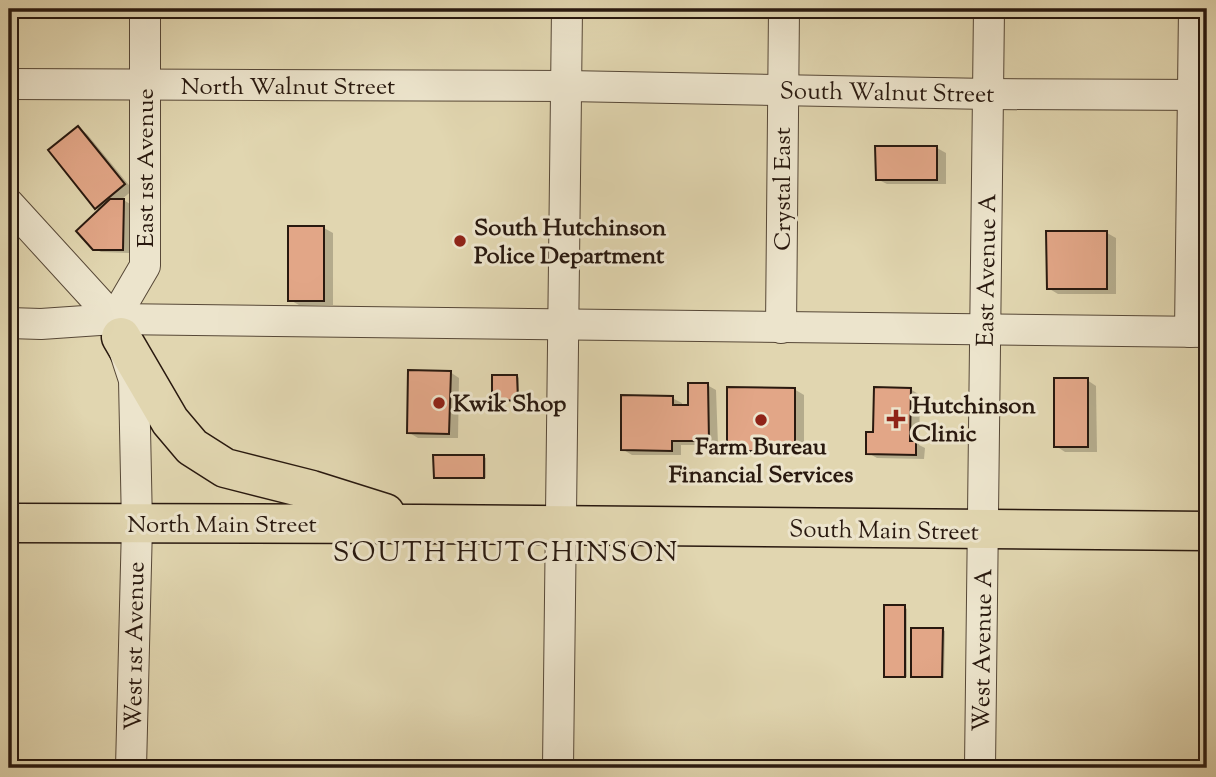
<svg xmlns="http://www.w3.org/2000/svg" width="1216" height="777" font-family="'Sorts Mill Goudy',serif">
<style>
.shadow{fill:#0003}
.building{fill:#e2a687;stroke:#29190f;stroke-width:2}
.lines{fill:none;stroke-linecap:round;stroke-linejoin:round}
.minor-casing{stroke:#574837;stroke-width:32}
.major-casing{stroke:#29190f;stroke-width:41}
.minor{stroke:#ece4cc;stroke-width:30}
.major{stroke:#e1d6b0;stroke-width:38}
.poi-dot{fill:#8f2418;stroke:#ece4cc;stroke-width:2.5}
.labels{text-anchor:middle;stroke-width:6;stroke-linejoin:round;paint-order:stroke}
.street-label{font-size:24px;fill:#29190f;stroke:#ece4cc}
.poi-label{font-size:24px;font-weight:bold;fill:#29190f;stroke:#ece4cc;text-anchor:start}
.quarter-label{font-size:28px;letter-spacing:2px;fill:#29190f;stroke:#ece4cc}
</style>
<rect width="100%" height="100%" fill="#e1d6b0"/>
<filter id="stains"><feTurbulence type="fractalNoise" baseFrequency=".00286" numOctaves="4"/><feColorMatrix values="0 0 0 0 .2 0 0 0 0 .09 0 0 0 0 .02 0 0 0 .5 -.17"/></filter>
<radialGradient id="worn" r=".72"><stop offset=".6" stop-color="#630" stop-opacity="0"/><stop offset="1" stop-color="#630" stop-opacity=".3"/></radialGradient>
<g class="shadow">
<rect x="9" y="9" width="7" height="16"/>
<path d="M78 128 87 134 133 190 122 199 130 204 129 253 101 252 94 248 100 210 96 208Z"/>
<path d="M937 148 946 153V184H887L877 179Z"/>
<path d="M324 228 333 233V305H299L290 300Z"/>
<path d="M1107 233 1116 238V294H1058L1048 288Z"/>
<path d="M450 372 459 378 458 438H418L408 432Z"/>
<path d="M517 376 519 378V401L494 400Z"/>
<path d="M1087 380 1096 386 1097 452H1065L1056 446Z"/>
<path d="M707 385 716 390 718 445H681V455H632L622 449 672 398 682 403V407H689Z"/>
<path d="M794 389 804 395V455H738L728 450Z"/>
<path d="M910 389 920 395 919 445 925 448 924 459 877 458 868 453Z"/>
<path d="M484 457 486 458V478L436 477Z"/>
<path d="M904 607 907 609V677H888L886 676Z"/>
<path d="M942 630 945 631 944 678 913 676Z"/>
</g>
<g class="building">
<path d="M78 126 125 184 95 209 48 150Z"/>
<path d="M875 146H937V180H876Z"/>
<path d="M110 199H124L123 250H93L76 231Z"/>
<rect x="288" y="226" width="36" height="75"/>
<path d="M1046 231H1107V289H1047Z"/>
<path d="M408 370 451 371 449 434 407 433Z"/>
<path d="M492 375H517L518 400 492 401Z"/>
<rect x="1054" y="378" width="34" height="69"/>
<path d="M688 383H708L709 441H672V451L621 450V395L673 396V405H688Z"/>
<path d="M727 387 795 388V451H727Z"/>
<path d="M874 387 911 388 910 441H916V455L866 454V432H873Z"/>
<path d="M433 455H484V478H434Z"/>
<rect x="884" y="605" width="21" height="72"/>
<path d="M911 628H943L942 677H911Z"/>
</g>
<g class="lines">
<g class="minor-casing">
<g id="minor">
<path d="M9 84 567 86 989 94 1207 95"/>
<path d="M9 204 114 319 134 380 137 525 131 768"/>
<path d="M114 319 145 266V9"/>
<path d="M9 323 41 324 114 319 1207 332"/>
<path d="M781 328 784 9"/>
<path d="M1190 332 1194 9"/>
<path d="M558 768 567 9"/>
<path d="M980 768 989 9"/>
</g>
</g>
<g class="major-casing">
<g id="major">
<path d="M121 337 170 421 192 447 225 468 312 490 385 513"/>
<path d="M9 523 421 524 1207 531"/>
</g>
</g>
<use href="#minor" class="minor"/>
<use href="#major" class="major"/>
</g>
<g class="poi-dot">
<circle cx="460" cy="241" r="7"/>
<circle cx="439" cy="403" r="7"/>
<path d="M892.5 408.5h7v7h7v7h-7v7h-7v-7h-7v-7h7z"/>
<circle cx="761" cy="420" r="7"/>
</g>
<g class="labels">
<g class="street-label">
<text x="288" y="94">North Walnut Street</text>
<text transform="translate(887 92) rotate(1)" y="8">South Walnut Street</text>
<text transform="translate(145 168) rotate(-90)" y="8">East 1st Avenue</text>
<text transform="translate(782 189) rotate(-90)" y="8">Crystal East</text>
<text transform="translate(986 270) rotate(-89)" y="8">East Avenue A</text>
<text x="222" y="532">North Main Street</text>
<text transform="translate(884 530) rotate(1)" y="8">South Main Street</text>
<text transform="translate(134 646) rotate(-89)" y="8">West 1st Avenue</text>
<text transform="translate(982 650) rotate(-89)" y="8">West Avenue A</text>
</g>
<g class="poi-label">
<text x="474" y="235">South Hutchinson<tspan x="474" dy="28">Police Department</tspan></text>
<text x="453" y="411">Kwik Shop</text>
<text x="912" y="413">Hutchinson<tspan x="912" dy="28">Clinic</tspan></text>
<text x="761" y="454" text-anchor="middle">Farm Bureau<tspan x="761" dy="28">Financial Services</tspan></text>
</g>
<g class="quarter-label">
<text x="506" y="561">SOUTH HUTCHINSON</text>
</g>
</g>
<rect width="1216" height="777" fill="none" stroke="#e1d6b0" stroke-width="35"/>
<rect x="10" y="10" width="1195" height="756" fill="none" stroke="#29190f" stroke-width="3.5"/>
<rect x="18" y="18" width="1181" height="742" fill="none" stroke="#29190f" stroke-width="2"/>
<rect width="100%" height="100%" filter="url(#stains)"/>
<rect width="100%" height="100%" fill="url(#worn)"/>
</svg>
